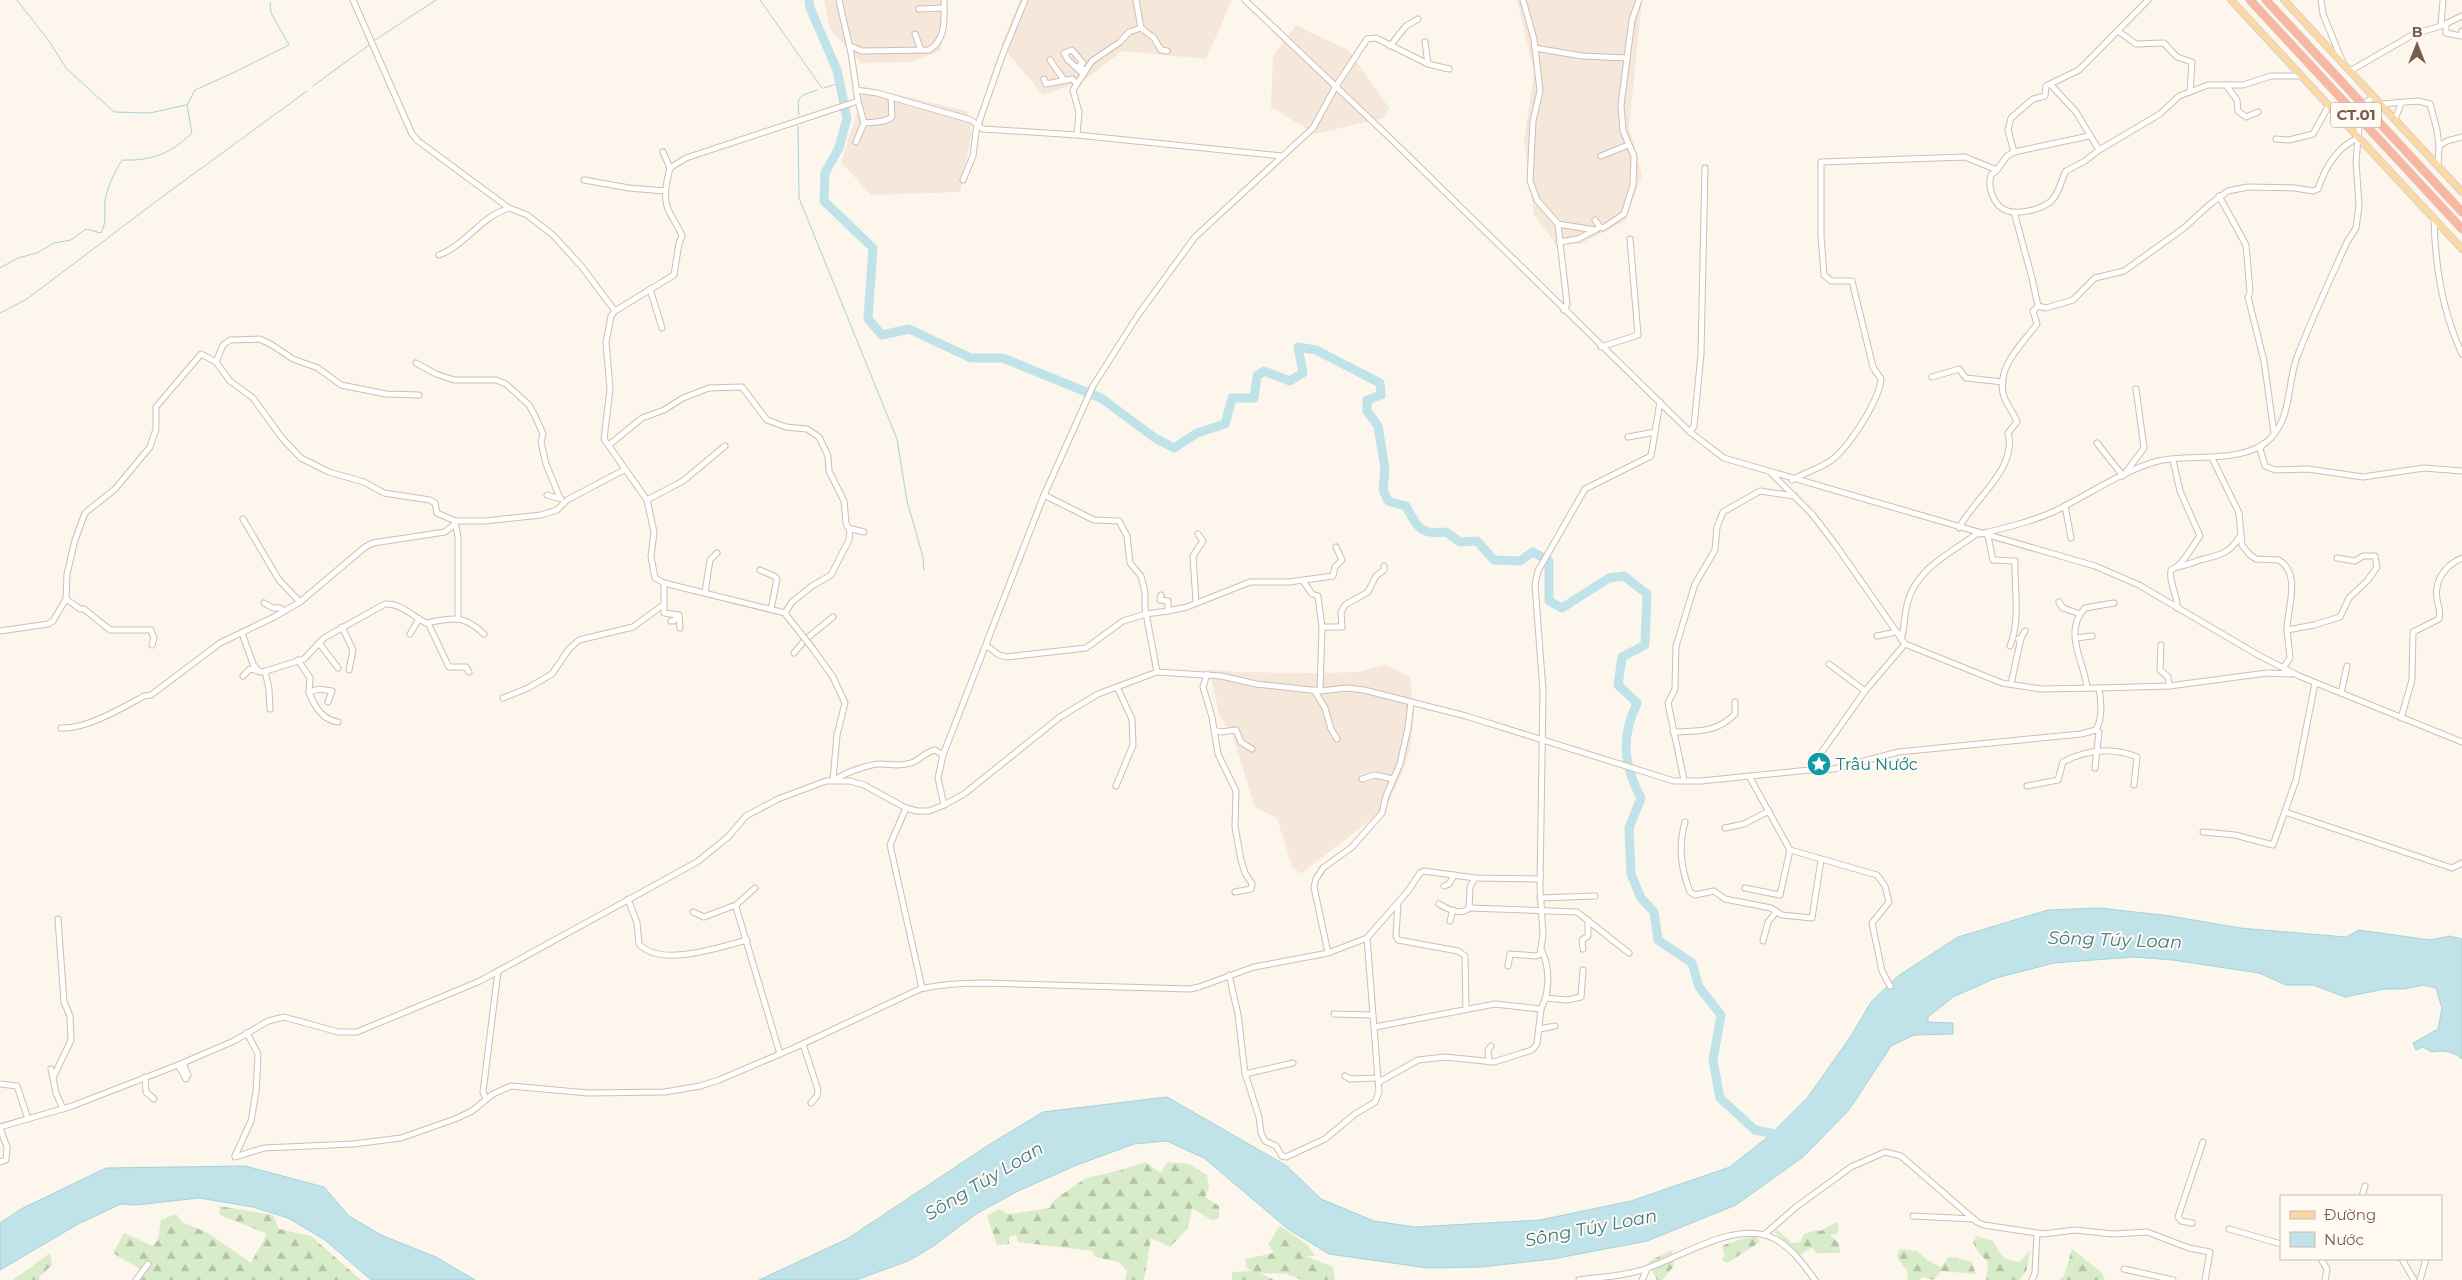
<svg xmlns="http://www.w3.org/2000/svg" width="2462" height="1280" font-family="Montserrat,sans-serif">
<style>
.residential{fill:#f5e8da}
.forest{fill:url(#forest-firs)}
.water{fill:#bfe3e8;stroke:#a5d3da}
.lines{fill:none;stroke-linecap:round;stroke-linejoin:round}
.stream{stroke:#a5d3da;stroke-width:1}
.river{stroke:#bfe3e8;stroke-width:9}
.minor-casing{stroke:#d1beb0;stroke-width:7}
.major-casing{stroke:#dad1cd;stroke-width:8}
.highway-casing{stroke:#dad1cd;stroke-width:9}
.minor{stroke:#fff;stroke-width:5}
.major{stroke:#fbd9a5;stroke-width:6}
.highway{stroke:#f7b7a3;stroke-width:8}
.minor-bridge-casing{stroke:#d1beb0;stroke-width:7;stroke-linecap:butt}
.minor-bridge{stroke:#fff;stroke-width:5}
.labels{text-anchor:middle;stroke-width:4;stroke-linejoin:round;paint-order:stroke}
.shield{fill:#fffaf3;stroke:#a28b7f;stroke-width:1}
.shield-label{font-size:15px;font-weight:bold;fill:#7a5c4d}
.culture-label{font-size:16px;fill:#0d838f;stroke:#fffaf3;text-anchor:start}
.water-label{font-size:18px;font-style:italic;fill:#437c86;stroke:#fffaf3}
</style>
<defs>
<pattern id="forest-firs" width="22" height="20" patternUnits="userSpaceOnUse" patternTransform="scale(1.25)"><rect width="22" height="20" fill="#d8ecc9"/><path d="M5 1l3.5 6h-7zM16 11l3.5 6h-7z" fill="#b4c2a5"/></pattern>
</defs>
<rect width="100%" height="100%" fill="#fdf6ec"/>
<g class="residential">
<path d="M824 0H947L941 50 913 62 861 63 830 29Z"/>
<path d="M1020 0H1232L1206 59 1122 51 1085 80 1043 95 1001 45Z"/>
<path d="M1517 0H1642L1629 127 1642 175 1625 221 1580 244 1555 243 1534 215 1524 142 1534 72Z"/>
<path d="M1296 25 1349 51 1389 108 1384 118 1315 134 1271 107 1273 56Z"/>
<path d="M865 87 967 111 972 132 960 192 871 195 841 162Z"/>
<path d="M1386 665 1410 677 1414 714 1410 750 1402 773 1386 808 1301 874 1292 866 1277 818 1255 807 1232 734 1219 715 1209 669 1236 672 1314 673 1357 672Z"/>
</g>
<g class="forest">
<path d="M1145 1162 1161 1173 1167 1162 1189 1164 1207 1175 1209 1187 1205 1197 1219 1206V1218L1212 1220 1192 1208 1188 1228 1170 1247 1151 1238 1144 1280H1125L1127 1271 1119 1262 1095 1257 1092 1251 1018 1242 1016 1235 1009 1237V1244L997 1245 987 1216 999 1209 1009 1214 1050 1208 1054 1200 1086 1178 1122 1170Z"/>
<path d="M219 1206 273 1215 279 1229 311 1236 361 1280H136L140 1269 113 1253 124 1233 153 1246 158 1240 161 1220 176 1214 182 1222 208 1233 251 1263 267 1234 220 1215Z"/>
<path d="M1836 1222 1839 1226 1837 1234H1830L1839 1244 1840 1253H1816L1812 1247 1800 1255 1774 1232 1777 1230 1792 1243 1800 1242 1804 1234 1816 1230 1821 1231Z"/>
<path d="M1280 1226 1308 1245 1315 1256H1306L1333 1267 1335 1280H1302L1287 1274 1260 1273 1274 1280H1232V1272L1252 1271 1246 1267 1245 1259 1274 1253 1268 1244Z"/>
<path d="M1977 1236 1993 1241C2002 1255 2000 1259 2019 1262L2030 1251 2026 1272 2019 1280H1986L1988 1262 1978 1252 1973 1242Z"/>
<path d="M1748 1237H1757L1760 1242 1727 1263 1722 1260 1725 1255 1722 1248 1724 1245Z"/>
<path d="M1899 1249 1917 1251 1927 1260 1941 1267 1949 1257 1971 1261 1976 1274 1941 1271 1934 1280 1923 1277 1919 1280H1907L1908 1272 1897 1257Z"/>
<path d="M2072 1249 2102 1273 2105 1280H2059L2064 1276Z"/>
<path d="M1672 1250 1674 1266 1662 1280H1657L1648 1262Z"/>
<path d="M50 1253 52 1265 39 1277 40 1280H13Z"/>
</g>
<g class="water">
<path d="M2100 908 2170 916 2240 928 2346 937 2359 930 2430 940 2450 936 2462 939V1059C2453 1051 2443 1050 2432 1052L2423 1047 2416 1050 2413 1043 2438 1029 2442 1008 2436 988 2423 985 2404 989H2385L2345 997 2313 985H2286L2259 973 2173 960 2134 957 2054 963 1996 978 1953 997 1928 1017V1022L1953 1023V1034L1914 1035 1891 1046 1849 1110 1803 1157 1736 1205 1647 1241 1553 1259 1481 1267 1428 1268 1329 1254 1288 1229 1204 1158 1167 1141 1134 1144 1077 1165 1018 1191 976 1214 932 1247 908 1261 856 1280H759L847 1239 987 1146 1043 1112 1167 1097 1287 1166 1321 1199 1374 1221 1415 1227 1540 1220 1631 1201 1730 1167 1769 1136 1808 1097 1851 1036 1871 1002 1898 976 1958 937 2048 910Z"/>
<path d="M245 1166 324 1187 349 1216 381 1235 436 1257 475 1280H371L325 1240 288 1218 253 1207 199 1198 136 1205 121 1204 80 1223 0 1270V1223L21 1209 106 1168Z"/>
</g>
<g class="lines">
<g class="stream">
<path d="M17 0 49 41 66 68 114 112 150 113 186 105"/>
<path d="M760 0 822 88"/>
<path d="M375 40 436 0"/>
<path d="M313 86 369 45"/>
<path d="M824 88 840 83"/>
<path d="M799 115C797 95 798 97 817 90"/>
<path d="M798 126 799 198 897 439 907 501 923 557 924 570"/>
<path d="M0 268 18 258 37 253 54 243 71 240 86 229 101 233C107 222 104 212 105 201 107 187 115 172 122 160 152 161 170 154 192 133L187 105 195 90 235 72 289 45 271 13 270 3"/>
<path d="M0 313 27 299 162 197 307 91"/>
</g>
<path class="river" d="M809 0 810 8 837 70 847 118 839 148 825 173 824 201 873 248 868 319 882 335 909 329 971 358H1003L1101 398 1155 438 1174 448 1197 433 1225 424 1232 398H1254L1257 376 1264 371 1290 381 1303 373 1298 347 1316 350 1380 383 1381 395 1367 400V411L1378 426 1385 469 1383 490 1388 501 1406 506C1417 527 1420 535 1446 532L1460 542 1477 541 1494 560 1520 561 1533 552 1549 561V601L1562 608 1609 578 1624 576 1647 594 1645 645 1622 657 1618 685 1637 703C1621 737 1623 764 1641 798L1629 828 1631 874 1641 898 1654 912 1658 940 1692 963 1699 987 1721 1015 1713 1060 1720 1098 1755 1130 1781 1135"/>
<g class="minor-casing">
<g id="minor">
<path d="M353 0 412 134 418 141 509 208 527 215 553 235 582 267 615 311"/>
<path d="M1245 0 1391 139 1690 432 1724 458 2095 566 2139 585 2258 655 2299 676 2462 742"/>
<path d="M1523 0 1534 39 1540 91 1533 121 1530 181 1537 200 1558 224 1567 304 1564 310"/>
<path d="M2321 0 2323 14 2343 63"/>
<path d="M919 9 944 8"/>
<path d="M2446 24V33L2461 36 2462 31"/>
<path d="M2441 26 2443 0"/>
<path d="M1141 28 1154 38 1161 50 1167 51"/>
<path d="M2118 31 2136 44 2164 43 2177 57 2192 62 2190 92"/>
<path d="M915 34 921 50"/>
<path d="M1425 42 1428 64 1449 69"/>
<path d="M850 46 862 51 929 50C947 39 944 18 944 0"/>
<path d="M1390 46 1406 26 1418 19"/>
<path d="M1535 48 1582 56 1627 58"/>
<path d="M1050 60 1064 80"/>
<path d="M2350 71 2414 34 2441 26 2462 16"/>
<path d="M1082 73 1068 60 1064 53 1072 50 1083 63 1079 66 1085 70"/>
<path d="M1044 79 1046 84 1072 79 1076 83"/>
<path d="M2051 85 2076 112 2099 150"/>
<path d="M2226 85 2237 100 2238 111 2246 117 2258 112"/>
<path d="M856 90 877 93 971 120 983 129 1077 135 1282 156"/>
<path d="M858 101 864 123C873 122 885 123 892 117L891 97"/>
<path d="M2366 102 2374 97"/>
<path d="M2381 104 2418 101 2430 104 2437 130 2439 146"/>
<path d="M2395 119 2401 104"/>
<path d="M978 125 1002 56 1025 0"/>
<path d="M1077 135 1079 112 1073 90 1092 61 1120 42 1129 32 1141 28 1136 0"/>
<path d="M2276 139 2289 140 2313 134 2329 105"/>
<path d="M856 142 864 123"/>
<path d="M663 152 670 168"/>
<path d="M2014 152 2008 130 2011 118 2033 99 2045 96 2046 86 2079 70 2148 0"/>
<path d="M1601 156 1628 145"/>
<path d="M2438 166 2439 146 2447 141 2462 137"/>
<path d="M1997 170 1991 175C1987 188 1994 207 2008 211 2019 215 2041 209 2050 202 2060 193 2060 182 2066 171L2085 161 2099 150 2160 114 2179 96 2208 85H2243L2271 76H2301"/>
<path d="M584 180 629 188 665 191"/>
<path d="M963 180 973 156 977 124"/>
<path d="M2219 196 2246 245 2250 292 2248 297 2264 361 2274 433"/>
<path d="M2434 219C2435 266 2442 311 2462 354"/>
<path d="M1595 220 1600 227 1597 229"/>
<path d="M1558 224 1595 230 1578 239 1559 242"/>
<path d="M1600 227 1603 228 1624 214 1633 185 1634 156 1623 131 1621 105 1632 20 1639 0"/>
<path d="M439 255C466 245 480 217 509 208"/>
<path d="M650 289 662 328"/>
<path d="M2038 306 2046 308 2073 300 2095 278 2124 271 2184 228 2209 205 2228 191 2248 187 2295 188 2313 191 2318 189C2325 168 2337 147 2358 138"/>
<path d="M1601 347 1638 335 1630 239"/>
<path d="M416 363 436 374 454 380H496L506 384 529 405 535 416 543 434 541 442 546 464 560 498"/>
<path d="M1932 377 1959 369 1966 378 2003 382"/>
<path d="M419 395 386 394 341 385 318 368 293 359 272 345 260 339 230 340 223 345 216 362 230 381 253 398 282 438 301 458 329 472 364 482 384 493 430 500 435 503 437 513 455 521 458 537V619"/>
<path d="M1690 432 1694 426 1701 354 1705 168"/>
<path d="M1628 437 1655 432"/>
<path d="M2097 443 2123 476 2144 448 2136 389"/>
<path d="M2263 444 2260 449 2265 466 2275 470 2308 469 2363 477 2424 468 2462 471"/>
<path d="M609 445 642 418 664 410 683 398 709 388 742 387 767 420 786 427 807 429 819 437 828 456 829 471 844 501 846 523 848 528 864 532"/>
<path d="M2212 458 2239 513 2242 545 2250 555 2256 559 2279 560C2302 575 2287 608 2287 630"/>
<path d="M2173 460 2180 491 2200 536C2193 545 2186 560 2176 567 2187 566 2194 561 2204 559 2221 555 2231 552 2240 536"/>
<path d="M1772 474 1812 514 1835 544 1905 644 2002 683 2041 689 2099 688 2169 686 2267 673 2291 674"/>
<path d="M1792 480C1805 472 1822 468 1833 459 1850 445 1879 401 1881 379L1873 367 1852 281H1831L1824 275 1821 236V162L1965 157 1997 170 2007 156 2014 152 2089 136"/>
<path d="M547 495 561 499"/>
<path d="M1044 495 1094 520 1119 521 1127 536 1130 563 1141 576 1145 592V608L1157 672"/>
<path d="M647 500 683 481 725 446"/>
<path d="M2065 506 2071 538"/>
<path d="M243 519 279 580 300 602"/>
<path d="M1959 528C1973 500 2018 468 2008 433L2017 422C2014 413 2007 405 2004 397 1995 368 2022 344 2037 324L2033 311 2038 306 2032 278 2014 212"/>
<path d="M1980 534C2005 528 2030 522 2053 512 2087 496 2121 471 2158 461 2190 453 2245 465 2271 438 2292 415 2287 384 2297 357 2312 318 2330 280 2347 242L2356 228 2359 206 2356 161 2359 128 2352 114"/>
<path d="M1988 536 1993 560 2015 561C2014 590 2021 618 2010 646"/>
<path d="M2176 567 2171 570C2168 582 2178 595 2177 608"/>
<path d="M760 570 774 576 777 579 771 609"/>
<path d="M1303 581 1312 594 1318 596 1322 628 1320 691"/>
<path d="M664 583V613L679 615 680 628"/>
<path d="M705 592 710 560 717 553"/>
<path d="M1161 595 1160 600 1168 601V611L1187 607 1250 582H1289L1333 576 1335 567 1342 560 1336 547"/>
<path d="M66 599 67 574 75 540 85 513 115 489 150 447 156 429V407L201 354 216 362"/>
<path d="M1196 602 1193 556 1203 541 1198 534"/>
<path d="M2059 602 2063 608 2080 614"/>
<path d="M264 603 273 608H280L284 611"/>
<path d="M785 613 792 602 812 586 831 575 849 540 850 529"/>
<path d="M787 616 785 613 664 583 655 578 651 557 654 532 647 500 604 439 610 389 606 342 611 316 615 311 674 275 679 243 682 236C679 228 675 223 671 215 662 201 666 183 670 168L686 158 858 101 851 53 839 0"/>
<path d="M671 621H674L677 615"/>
<path d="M428 623 449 667H466L469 672"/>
<path d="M342 627 353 650 349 670"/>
<path d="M1322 627H1342L1341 612 1345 605 1368 592 1376 576 1384 570V566"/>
<path d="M0 631 48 624 53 621 66 599 80 609H84L110 630H151L154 638 152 645"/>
<path d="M242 633 253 664 259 672"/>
<path d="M410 634 419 619"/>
<path d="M1877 636 1896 632"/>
<path d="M807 638 833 617"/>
<path d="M2076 638 2092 636"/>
<path d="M1901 639C1905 627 1904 613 1908 601 1918 567 1951 553 1978 533"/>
<path d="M2018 639 2021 638 2025 631"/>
<path d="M319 643 338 668"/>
<path d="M2161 645 2160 670 2168 677 2169 686"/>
<path d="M987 646 999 655 1006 657 1086 648 1123 621 1146 614 1168 611"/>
<path d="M813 649 833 677 845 703 837 735 833 780"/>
<path d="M794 653 804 641"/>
<path d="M298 660 310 678 309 692"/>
<path d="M1829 664 1865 691"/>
<path d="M2283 668 2290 658 2287 630 2314 625 2340 617 2349 598 2368 580 2377 567 2375 556H2363L2355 561 2337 558"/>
<path d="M265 671 269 689 270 709"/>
<path d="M1207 674 1203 687 1212 717 1218 754 1236 791 1235 827 1241 860 1245 873 1252 884 1251 889 1235 892"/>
<path d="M243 676 250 669 263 672 304 659 324 638 385 604C401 603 412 616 426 623 453 618 463 614 484 634"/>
<path d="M2011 684 2021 638"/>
<path d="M2087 688C2085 663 2062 632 2085 608L2114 603"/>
<path d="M1314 690 1325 708 1331 729 1337 739"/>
<path d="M2341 693 2347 666"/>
<path d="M503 698 528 688 552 674 569 649 579 640 633 627 663 605"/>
<path d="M328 702 332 691 319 689 309 692C314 706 323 720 338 722"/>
<path d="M2401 718 2412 680 2413 632 2439 619C2441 611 2438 606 2437 599 2434 581 2445 565 2462 558"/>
<path d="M61 728C85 730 124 707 144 696L151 695 220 643 274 617 300 602 365 547 373 543 445 532 455 524V521H485L541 515 557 510 567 500 624 470"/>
<path d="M1214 730 1221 732 1236 730 1241 742 1252 749"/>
<path d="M1673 732C1699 731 1716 733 1735 714V702"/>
<path d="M2095 768 2099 732 2096 730"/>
<path d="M1809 770 1865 691 1905 644"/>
<path d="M1362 779 1375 775 1393 779"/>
<path d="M836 780C842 773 871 764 880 764 891 764 899 767 911 763 920 760 925 752 935 750L943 755"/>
<path d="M1684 780 1668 703 1675 689 1676 646 1695 584 1715 550 1717 527 1723 512 1760 491 1794 496"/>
<path d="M1116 786 1133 745 1132 719 1117 687"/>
<path d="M2027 786 2058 780 2063 762C2086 750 2112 747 2137 757L2134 785"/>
<path d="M944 805 938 778 943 755 1044 495 1093 386 1138 315 1195 237 1313 128 1336 86 1367 39 1376 38 1428 64"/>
<path d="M906 808 890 845 922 988"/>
<path d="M2285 812 2452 868 2462 863"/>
<path d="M1685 822C1678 847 1681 868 1690 892L1695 895 1714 891 1725 899 1771 908 1782 915 1812 918 1821 860"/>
<path d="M1725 828 1744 824 1769 811"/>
<path d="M2203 832 2235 835 2273 845 2296 780 2315 683"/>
<path d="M1790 850 1877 875 1885 886 1889 902 1872 923 1882 971 1890 986"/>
<path d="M1444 886 1449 884 1454 875"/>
<path d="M1745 888 1780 895 1790 850 1749 776"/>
<path d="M1540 898 1595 896"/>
<path d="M628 899 637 923 639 944C661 968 720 947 747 940"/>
<path d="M1398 903 1396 936 1398 940 1458 951 1465 956 1466 1009"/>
<path d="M1439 904C1447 909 1461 916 1469 908L1470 887 1475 878"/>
<path d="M735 906 755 888"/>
<path d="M1469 908 1577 912 1629 953"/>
<path d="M693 912 704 917 733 906 736 907 780 1054"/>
<path d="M1450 921 1453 910"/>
<path d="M1763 941 1768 922 1776 912"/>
<path d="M1583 949 1582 940 1588 936V920"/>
<path d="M1328 953 1314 887 1316 879 1323 868 1352 847 1382 813 1386 796 1400 764 1408 728 1411 702"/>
<path d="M1508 966 1510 954 1536 956 1540 954 1543 935 1540 887 1543 691 1535 585 1538 571 1585 489 1651 456 1660 402"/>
<path d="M1229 975 1238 1014 1245 1073 1259 1117 1261 1133 1265 1141 1276 1146 1282 1156 1286 1157 1325 1139 1355 1114 1375 1102 1379 1092 1367 938"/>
<path d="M1546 998 1567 1000 1581 997 1583 970"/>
<path d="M1334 1014 1372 1015"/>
<path d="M1375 1027 1495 1004 1541 1009C1550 991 1550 969 1542 951"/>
<path d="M1539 1029 1555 1026"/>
<path d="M803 1044 818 1090 817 1096 811 1103"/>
<path d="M1489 1062 1488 1050 1491 1046"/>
<path d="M183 1063 188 1075"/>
<path d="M178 1065 186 1079"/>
<path d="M51 1069 56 1093 63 1109"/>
<path d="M1245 1074 1293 1063"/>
<path d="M1345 1076 1350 1079 1378 1078"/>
<path d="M145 1077 146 1092 154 1099"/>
<path d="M53 1078 71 1040 70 1016 64 1002 58 919"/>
<path d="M1379 1082 1418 1060 1445 1057 1494 1062 1532 1050 1537 1044 1541 1009"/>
<path d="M0 1084 17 1086 28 1119"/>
<path d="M486 1099 483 1092 498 971"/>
<path d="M0 1127 72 1106 178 1065 234 1041 268 1021 284 1017 338 1032H357L480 981 697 862 728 837 746 816 778 799 826 781H850L864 785 906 808 917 811H929L944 805 964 794 1060 717 1098 694 1157 672 1221 676 1256 684 1320 691 1347 688 1364 690 1466 716 1674 781H1701L1809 770 1834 769 1898 752 2081 734 2096 730C2103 717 2101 702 2099 688"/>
<path d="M0 1128 7 1147 6 1160 0 1162"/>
<path d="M235 1156 251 1121 256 1092 258 1054 247 1033"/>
<path d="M235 1157 264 1148 353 1144 401 1138 455 1119 472 1111 493 1094 511 1086 588 1093 665 1092 700 1086 719 1080 794 1048 920 989C942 984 962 983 984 983L1190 989 1199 987 1254 967 1328 953 1367 938 1408 891 1420 873 1424 871 1475 878 1540 879"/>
<path d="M2362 1196 2365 1186"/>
<path d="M1913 1216 1974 1219"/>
<path d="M2192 1223 2181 1221 2178 1217 2203 1142"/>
<path d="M2229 1229 2281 1244"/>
<path d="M1764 1235 1796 1207 1851 1167 1885 1152 1901 1156 1977 1222 1984 1225 2043 1234 2075 1230 2113 1234 2147 1232 2189 1248 2210 1252 2205 1280"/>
<path d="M2321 1259 2327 1269 2325 1280"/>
<path d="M2402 1259 2414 1280"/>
<path d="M2124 1269 2173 1280"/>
<path d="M136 1280 148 1264"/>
<path d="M1579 1280C1601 1277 1627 1276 1648 1268 1683 1256 1738 1219 1775 1239 1792 1248 1804 1265 1815 1280"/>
<path d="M1642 1280 1647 1269"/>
<path d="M2032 1280 2035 1273 2037 1233"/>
<path d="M2420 1280 2426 1259"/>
</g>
</g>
<g class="major-casing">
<g id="major">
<path d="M2231 0 2462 249"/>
<path d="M2284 0 2462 192"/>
</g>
</g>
<g class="highway-casing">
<g id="highway">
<path d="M2250 0 2462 229"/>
<path d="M2266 0 2462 212"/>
</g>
</g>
<use href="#minor" class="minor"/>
<use href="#major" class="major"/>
<use href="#highway" class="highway"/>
<g class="minor-bridge-casing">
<path id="minor-bridge" d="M787 616 813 649"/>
</g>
<use href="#minor-bridge" class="minor-bridge"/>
</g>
<defs>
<g id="sight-disc" transform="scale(1.25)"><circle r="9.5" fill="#0f9aa8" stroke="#fffaf3"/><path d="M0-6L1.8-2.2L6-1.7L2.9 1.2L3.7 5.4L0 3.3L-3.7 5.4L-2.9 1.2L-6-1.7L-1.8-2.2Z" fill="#fff"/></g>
</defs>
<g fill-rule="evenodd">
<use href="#sight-disc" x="1819" y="764"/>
</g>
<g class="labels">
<rect class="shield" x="2331" y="102.5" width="50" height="25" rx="4"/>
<g class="shield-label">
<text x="2356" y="120">CT.01</text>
</g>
<g class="culture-label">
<text x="1836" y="770">Trâu Nước</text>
</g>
<g class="water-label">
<text transform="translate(2115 940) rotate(2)" y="6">Sông Túy Loan</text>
<text transform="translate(984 1181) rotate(-31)" y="6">Sông Túy Loan</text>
<text transform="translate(1591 1228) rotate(-11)" y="6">Sông Túy Loan</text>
</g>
</g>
<rect x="2280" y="1195" width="162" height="65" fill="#fffaf3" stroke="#cabbb1"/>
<rect x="2290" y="1211" width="25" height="8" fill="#fbd9a5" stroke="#cabbb1"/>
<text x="2324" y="1220" font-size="15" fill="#7a5c4d">Đường</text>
<rect x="2290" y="1232" width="25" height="15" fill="#bfe3e8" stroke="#cabbb1"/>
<text x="2324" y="1245" font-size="15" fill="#7a5c4d">Nước</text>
<g transform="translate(2417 45)" stroke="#fffaf3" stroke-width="4" paint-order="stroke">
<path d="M0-4L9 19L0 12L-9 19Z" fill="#7a5c4d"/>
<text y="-8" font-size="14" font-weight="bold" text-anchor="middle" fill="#7a5c4d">B</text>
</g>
</svg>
